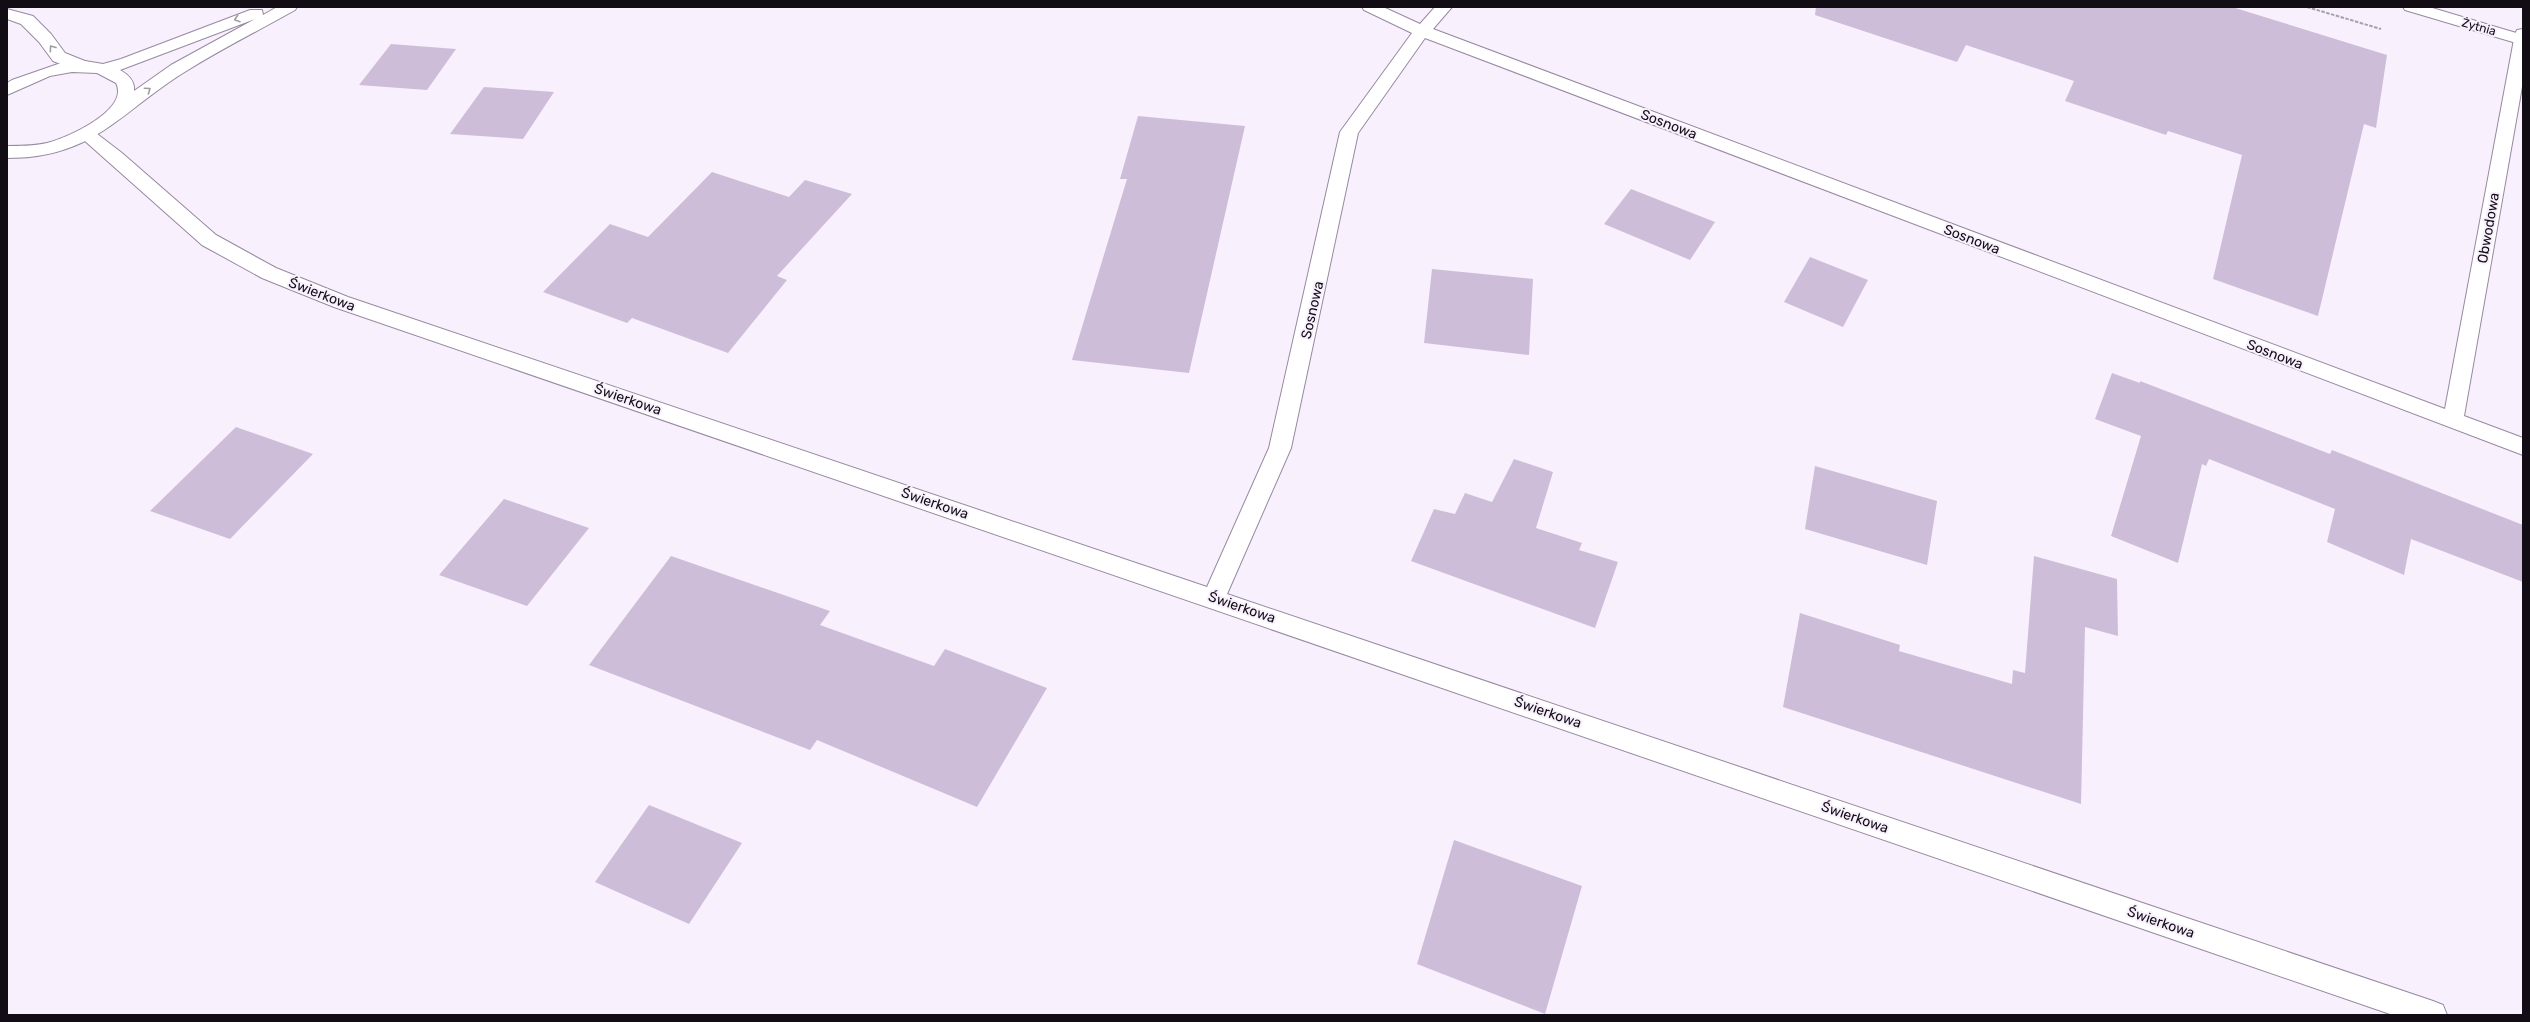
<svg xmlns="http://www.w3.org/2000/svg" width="2530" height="1022" font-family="Rubik,sans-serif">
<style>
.building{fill:#cebdd8}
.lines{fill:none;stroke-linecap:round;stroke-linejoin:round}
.street-casing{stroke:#9888a1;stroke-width:2}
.secondary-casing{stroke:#9888a1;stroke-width:2}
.path{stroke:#a7a1ac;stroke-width:2;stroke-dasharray:3.5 1.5;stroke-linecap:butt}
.street{fill:#fff;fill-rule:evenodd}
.secondary{fill:#fff;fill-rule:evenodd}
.oneway{stroke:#a09ea1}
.labels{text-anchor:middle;stroke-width:4;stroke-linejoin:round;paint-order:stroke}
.far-street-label{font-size:12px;fill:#120c15;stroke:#f8f1fd}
.street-label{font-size:14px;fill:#120c15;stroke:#f8f1fd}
</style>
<rect width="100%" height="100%" fill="#f8f1fd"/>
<g class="building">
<path d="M1816 7H2232L2387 55 2376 128 2364 124 2318 316 2213 279 2242 155 2168 131 2166 135 2065 101 2074 81 1966 45 1957 62 1815 15Z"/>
<path d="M391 44 456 49 427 90 359 85Z"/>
<path d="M484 87 554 92 523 139 450 134Z"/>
<path d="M1138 116 1245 126 1189 373 1072 360 1127 179H1120Z"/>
<path d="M712 172 789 197 805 180 852 194 777 276 787 280 728 353 632 318 627 323 543 292 610 224 648 237Z"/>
<path d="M1631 189 1715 222 1690 260 1604 224Z"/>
<path d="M1810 257 1868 280 1843 327 1784 302Z"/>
<path d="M1432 269 1533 279 1529 355 1424 343Z"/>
<path d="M2112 373 2140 383V381L2330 454 2332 450 2523 525V582L2411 539 2404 575 2327 542 2335 509 2209 459 2206 466 2202 464 2178 563 2111 536 2141 436 2095 419Z"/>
<path d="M236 427 313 454 230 539 150 511Z"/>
<path d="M1514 459 1553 472 1536 528 1582 543 1579 550 1618 562 1595 628 1411 561 1434 509 1455 514 1465 493 1492 502Z"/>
<path d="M1815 466 1937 501 1927 565 1805 529Z"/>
<path d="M504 499 589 528 527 606 439 575Z"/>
<path d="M671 556 830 611 820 625 934 666 945 649 1047 688 977 807 817 740 810 750 589 665Z"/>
<path d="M2034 556 2117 579 2118 636 2085 627 2081 804 1783 707 1800 613 1900 645 1899 651 2012 684 2013 670 2025 673Z"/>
<path d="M649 805 742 843 689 924 595 882Z"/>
<path d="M1454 840 1582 886 1545 1014 1417 964Z"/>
</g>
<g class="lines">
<g class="street-casing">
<g id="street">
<path d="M1362 7H1383L1420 24 1435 7H1452L1433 29 2445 409 2515 34 2517 30 2523 29V81L2464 416 2523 438V455L1425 38 1358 133 1291 448 1227 594 2433 1001 2443 1005 2447 1015H2393L334 307 262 278 202 245 77 134 80 130H92L122 153 216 235 276 268 348 297 1207 587 1269 448 1340 132 1412 33 1364 10Z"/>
<path d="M7 9 33 16 51 34 65 53 90 63 92 67 90 71H78L53 61 39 42 21 24 7 19Z"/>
</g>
</g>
<g class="secondary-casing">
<g id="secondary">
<path d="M277 7H297L295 10C258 31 219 50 183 73 118 114 93 158 7 158V146C20 146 34 146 47 143 67 138 130 110 116 83L97 73 72 72 50 76 7 95V83L12 80 58 64 85 61 103 64 121 59 250 10H262L263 15ZM255 19 171 65 134 91C135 81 129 75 120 70Z"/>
<path d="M2403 7H2429L2523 35V45L2405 10Z"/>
</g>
</g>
<path class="path" d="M2307 7 2381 29"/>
<use href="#street" class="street"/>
<use href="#secondary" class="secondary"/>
</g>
<defs><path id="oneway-chevron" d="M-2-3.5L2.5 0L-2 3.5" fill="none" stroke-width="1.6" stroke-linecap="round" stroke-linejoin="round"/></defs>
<g class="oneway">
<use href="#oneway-chevron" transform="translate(237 19) rotate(162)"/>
<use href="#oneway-chevron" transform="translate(52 48) rotate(-126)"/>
<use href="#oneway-chevron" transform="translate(148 90) rotate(-35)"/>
</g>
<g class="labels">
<g class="far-street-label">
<text transform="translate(2479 27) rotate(16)" y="4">Żytnia</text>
</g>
<g class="street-label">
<text transform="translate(1669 124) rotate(21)" y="5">Sosnowa</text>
<text transform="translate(2488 228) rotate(-80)" y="5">Obwodowa</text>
<text transform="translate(1972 239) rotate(21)" y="5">Sosnowa</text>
<text transform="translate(322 294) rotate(21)" y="5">Świerkowa</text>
<text transform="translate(1312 310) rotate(-77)" y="5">Sosnowa</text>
<text transform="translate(2275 354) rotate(21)" y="5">Sosnowa</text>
<text transform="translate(628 399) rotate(19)" y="5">Świerkowa</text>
<text transform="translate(935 503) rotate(19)" y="5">Świerkowa</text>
<text transform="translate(1242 607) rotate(19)" y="5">Świerkowa</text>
<text transform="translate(1548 712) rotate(19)" y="5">Świerkowa</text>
<text transform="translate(1855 817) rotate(19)" y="5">Świerkowa</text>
<text transform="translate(2161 922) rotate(19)" y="5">Świerkowa</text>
</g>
</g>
<rect width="2530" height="1022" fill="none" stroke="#120c15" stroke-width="16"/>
</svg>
